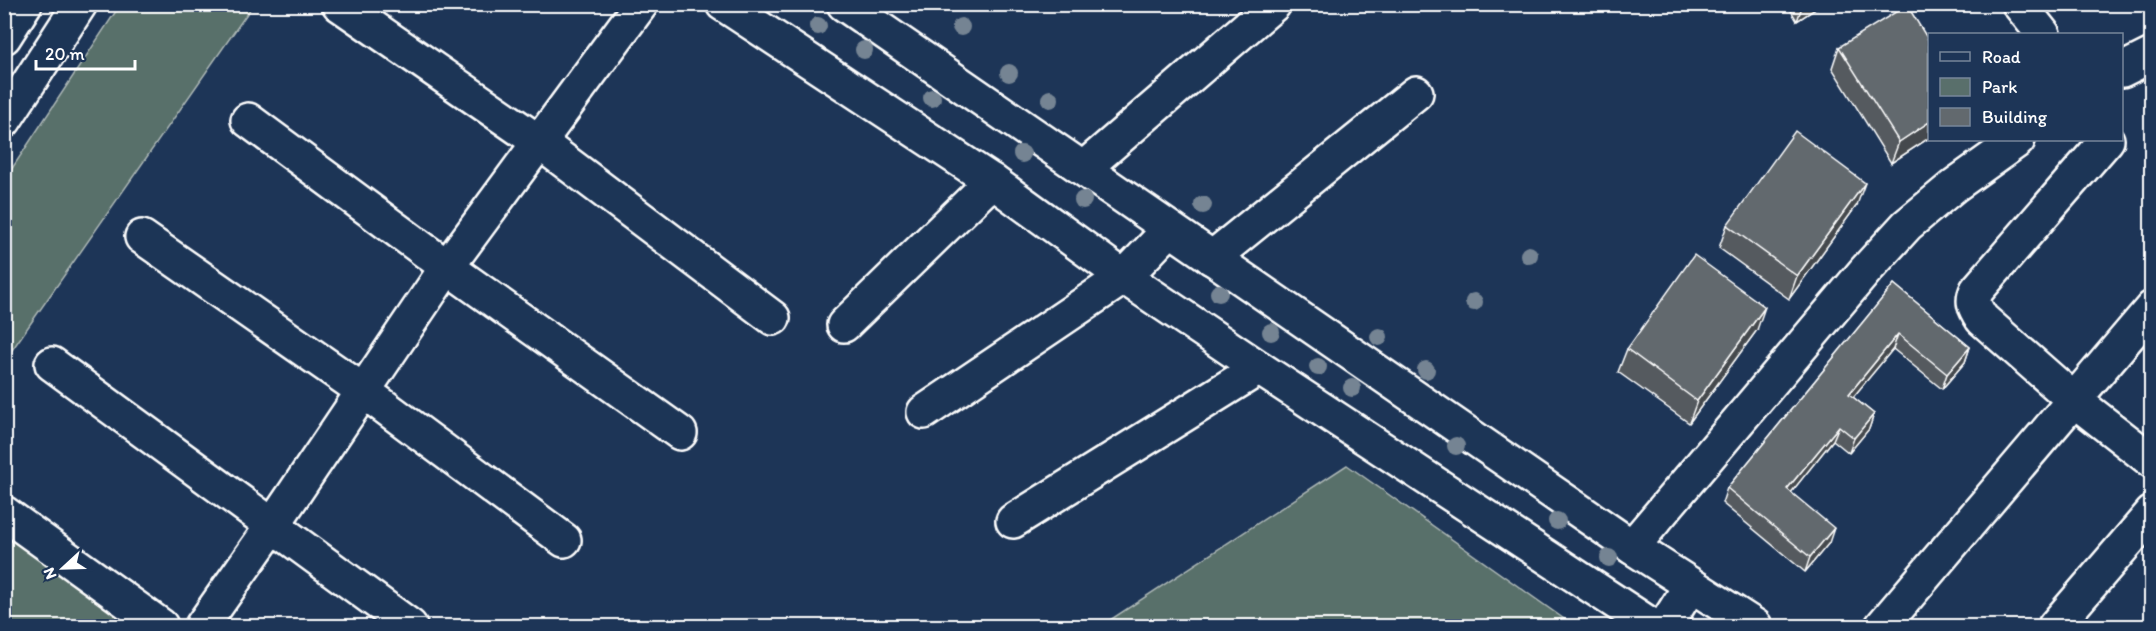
<svg xmlns="http://www.w3.org/2000/svg" width="2156" height="631" font-family="Itim,sans-serif">
<style>
.green{fill:#596f6b;stroke:#acb7b5;stroke-width:1.5}
.lines{fill:none;stroke-linecap:round;stroke-linejoin:round}
.minor-casing{stroke:#fff;stroke-width:38}
.minor{stroke:#1d3557;stroke-width:33}
.tree{fill:#758493}
.wall{fill:#545a5f;stroke:#fff;stroke-width:1.5}
.shaded-wall{fill:#454a4d;stroke:#fff;stroke-width:1.5}
.building{fill:#62696e;stroke:#fff;stroke-width:1.5}
</style>
<rect width="100%" height="100%" fill="#1d3557"/>
<filter id="ink" filterUnits="userSpaceOnUse"><feTurbulence type="fractalNoise" baseFrequency=".0167" numOctaves="2"/><feDisplacementMap in="SourceGraphic" scale="12" xChannelSelector="R" yChannelSelector="G"/><feConvolveMatrix kernelMatrix="1 2 1 2 8 2 1 2 1" color-interpolation-filters="sRGB"/></filter>
<g filter="url(#ink)">
<g class="green">
<path d="M120 5H253L5 360V179Z"/>
<path d="M1347 465 1574 626H1119L1110 620Z"/>
<path d="M5 524 144 626H5Z"/>
</g>
<g class="lines">
<g class="minor-casing">
<g id="minor">
<path d="M339 4 539 142 773 318"/>
<path d="M723 4 992 181 1124 277 1259 368 1652 626"/>
<path d="M844 4 1632 547 1755 626"/>
<path d="M2019 4 2043 34"/>
<path d="M4 37 25 4"/>
<path d="M2122 70 2152 55"/>
<path d="M248 120 447 267 680 433"/>
<path d="M4 121 80 4"/>
<path d="M2107 140 1977 290C1971 302 1975 308 1982 319L2074 400 2152 461"/>
<path d="M1084 168 1274 4"/>
<path d="M142 237 362 390 564 540"/>
<path d="M1212 258 1416 93"/>
<path d="M844 325 992 181"/>
<path d="M52 364 410 626"/>
<path d="M924 412 1124 277 1170 229"/>
<path d="M4 513 161 626"/>
<path d="M1013 521 1259 368"/>
<path d="M1632 547 1865 271 1907 225 1955 185 2018 140"/>
<path d="M202 626 273 525 447 267 641 4"/>
<path d="M1665 626 1691 585"/>
<path d="M1882 626 2152 308"/>
<path d="M2055 626 2152 513"/>
</g>
</g>
<use href="#minor" class="minor"/>
</g>
<g class="tree">
<circle cx="818" cy="26" r="9"/>
<circle cx="961" cy="27" r="9"/>
<circle cx="864" cy="50" r="9"/>
<circle cx="1009" cy="73" r="9"/>
<circle cx="932" cy="98" r="9"/>
<circle cx="1050" cy="99" r="9"/>
<circle cx="1022" cy="154" r="9"/>
<circle cx="1083" cy="200" r="9"/>
<circle cx="1203" cy="205" r="9"/>
<circle cx="1529" cy="255" r="9"/>
<circle cx="1219" cy="293" r="9"/>
<circle cx="1474" cy="302" r="9"/>
<circle cx="1271" cy="332" r="9"/>
<circle cx="1379" cy="337" r="9"/>
<circle cx="1318" cy="367" r="9"/>
<circle cx="1426" cy="370" r="9"/>
<circle cx="1352" cy="388" r="9"/>
<circle cx="1456" cy="446" r="9"/>
<circle cx="1557" cy="521" r="9"/>
<circle cx="1609" cy="558" r="9"/>
</g>
<g class="wall">
<path d="M1787 4H1823L1797 21Z"/>
<path d="M1839 47 1929 138 1891 163 1832 68Z"/>
<path d="M1857 205 1789 299 1719 248 1727 225Z"/>
<path d="M1894 284 1970 347 1965 362 1942 389 1893 349 1853 397 1874 414 1869 429 1849 453 1833 440 1791 492 1829 543 1805 572 1722 503 1727 488Z"/>
<path d="M1757 330 1689 423 1618 372 1627 349Z"/>
</g>
<g class="shaded-wall">
<path d="M1803 4H1823L1797 21Z"/>
<path d="M1929 122V138L1891 163 1899 142Z"/>
<path d="M1865 183 1857 205 1789 299 1797 276Z"/>
<path d="M1765 307 1757 330 1689 423 1697 401Z"/>
<path d="M1898 334 1893 349 1844 408 1849 394Z"/>
<path d="M1970 347 1965 362 1942 389 1947 374Z"/>
<path d="M1874 414 1869 429 1849 453 1854 438Z"/>
<path d="M1839 426 1833 440 1782 504 1787 489Z"/>
<path d="M1834 528 1829 543 1805 572 1810 557Z"/>
</g>
<g class="building">
<path d="M1907 5 1929 41V122L1899 142 1839 47Z"/>
<path d="M1795 131 1865 183 1797 276 1727 225Z"/>
<path d="M1694 255 1765 307 1697 401 1627 349Z"/>
<path d="M1894 284 1970 347 1947 374 1898 334 1849 394 1874 414 1854 438 1839 426 1787 489 1834 528 1810 557 1727 488Z"/>
</g>
</g>
<rect width="2156" height="631" fill="none" stroke="#1d3557" stroke-width="24"/>
<rect x="12" y="12" width="2132" height="607" fill="none" stroke="#fff" stroke-width="2" filter="url(#ink)"/>
<rect x="1928" y="33" width="195" height="108" fill="#1d3557" stroke="#77869a" stroke-width="1.5"/>
<rect x="1940" y="52" width="30" height="9" fill="#1d3557" stroke="#77869a" stroke-width="1.5"/>
<text x="1982" y="63" font-size="18" fill="#ffffff">Road</text>
<rect x="1940" y="78" width="30" height="18" fill="#596f6b" stroke="#77869a" stroke-width="1.5"/>
<text x="1982" y="93" font-size="18" fill="#ffffff">Park</text>
<rect x="1940" y="108" width="30" height="18" fill="#62696e" stroke="#77869a" stroke-width="1.5"/>
<text x="1982" y="123" font-size="18" fill="#ffffff">Building</text>
<g transform="translate(63 568) rotate(248)" stroke="#1d3557" stroke-width="4.5" paint-order="stroke">
<path d="M0-4.5L10 22L0 15L-10 22Z" fill="#ffffff"/>
<text y="-9" font-size="16" font-weight="bold" text-anchor="middle" fill="#ffffff">N</text>
</g>
<path d="M36 60v9h99v-9" fill="none" stroke="#ffffff" stroke-width="3"/>
<text x="45" y="60" font-size="18" fill="#ffffff" stroke="#1d3557" stroke-width="4.5" paint-order="stroke">20 m</text>
</svg>
